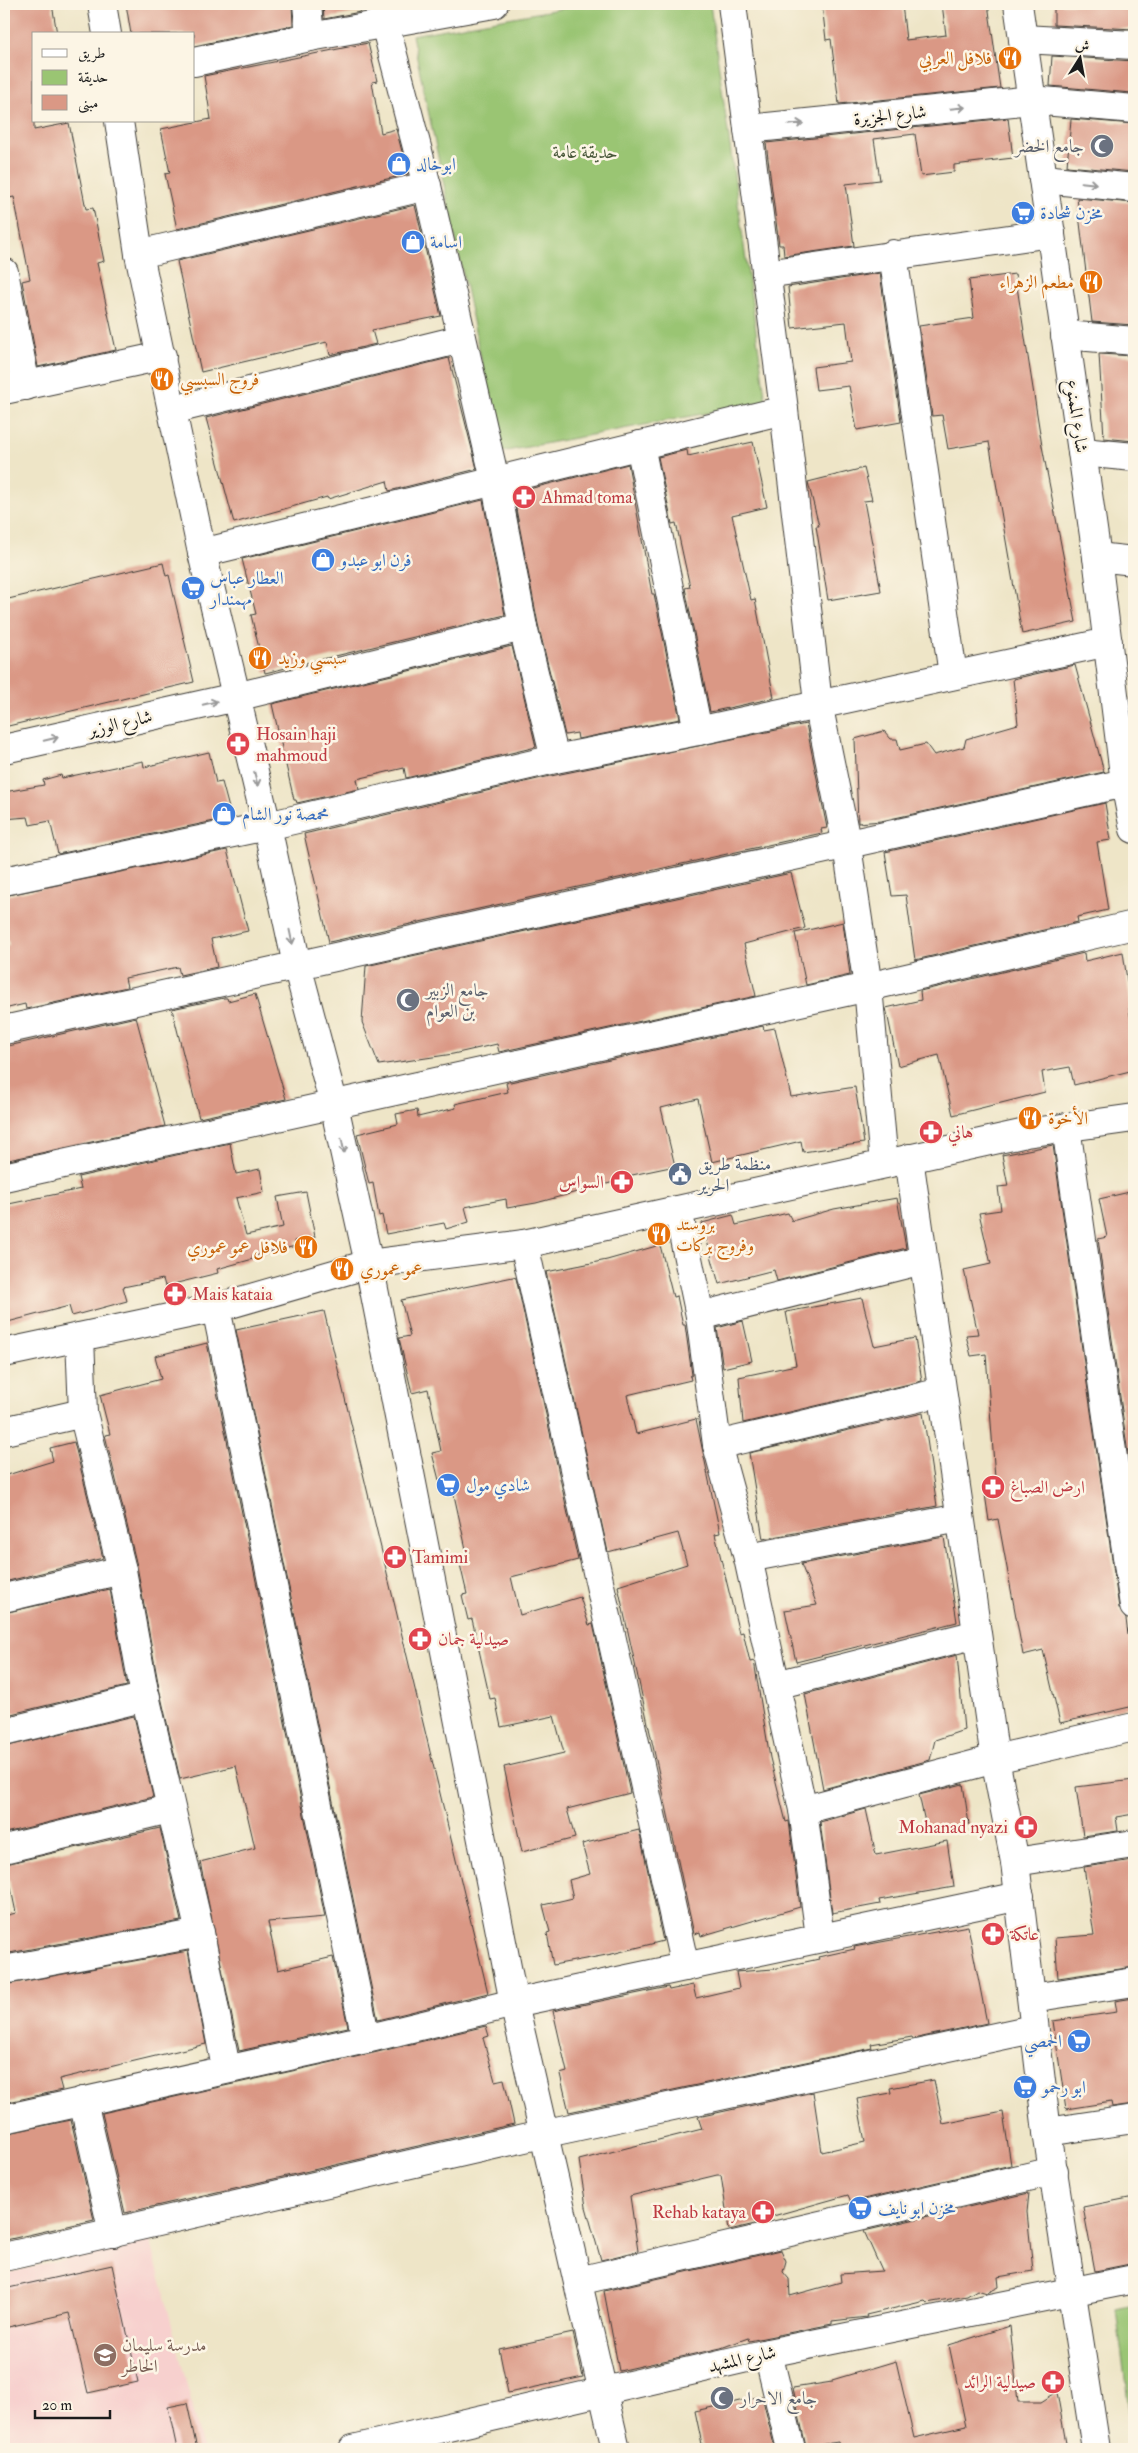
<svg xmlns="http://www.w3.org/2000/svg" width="1138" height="2453" font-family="'IM FELL Double Pica',Amiri,serif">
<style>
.built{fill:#f7d0ce}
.green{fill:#9ac573;stroke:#5b7048}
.building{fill:#da9885}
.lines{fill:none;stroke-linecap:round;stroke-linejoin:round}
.minor-casing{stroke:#3c3a36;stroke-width:30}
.minor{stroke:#fff;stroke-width:28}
.oneway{stroke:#999}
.labels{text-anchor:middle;stroke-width:5;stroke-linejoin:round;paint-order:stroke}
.food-label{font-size:18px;fill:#c56008;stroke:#fcf5e5;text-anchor:start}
.street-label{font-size:18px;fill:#1c1c1c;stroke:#fcf5e5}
.worship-label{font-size:18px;fill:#5b616d;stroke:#fcf5e5;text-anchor:start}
.park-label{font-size:18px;fill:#48573a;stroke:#fcf5e5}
.shop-label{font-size:18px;fill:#366cbe;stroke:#fcf5e5;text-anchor:start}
.health-label{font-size:18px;fill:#be3a42;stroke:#fcf5e5;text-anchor:start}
.service-label{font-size:18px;fill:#4e5e75;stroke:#fcf5e5;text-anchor:start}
.education-label{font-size:18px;fill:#785e54;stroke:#fcf5e5;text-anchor:start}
</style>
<rect width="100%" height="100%" fill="#fcf5e5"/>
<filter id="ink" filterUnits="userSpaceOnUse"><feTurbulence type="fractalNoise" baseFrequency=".02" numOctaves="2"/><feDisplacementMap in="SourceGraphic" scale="10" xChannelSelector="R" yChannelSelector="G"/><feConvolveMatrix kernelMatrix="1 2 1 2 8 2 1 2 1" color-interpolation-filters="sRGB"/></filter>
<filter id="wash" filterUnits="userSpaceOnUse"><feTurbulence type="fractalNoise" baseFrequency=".0096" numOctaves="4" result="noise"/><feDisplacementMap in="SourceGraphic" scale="20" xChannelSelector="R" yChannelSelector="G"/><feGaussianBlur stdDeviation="1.12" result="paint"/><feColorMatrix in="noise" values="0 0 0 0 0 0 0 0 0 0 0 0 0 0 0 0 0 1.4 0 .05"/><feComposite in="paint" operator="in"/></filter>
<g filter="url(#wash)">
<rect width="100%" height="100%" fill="#eee5c7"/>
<path class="built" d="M150 2238 203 2449H4V2274Z"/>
<g class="green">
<path d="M587 4H710L766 402 501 452 412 35Z"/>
<path d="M1134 2305V2449L1116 2309Z"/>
</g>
<g id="blocks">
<g class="building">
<path d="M4 4H52L57 34H34V130L69 123 86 209 93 208 104 261 97 263 116 350 38 367 22 281 30 279 14 197 4 199Z"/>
<path d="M126 4H292L293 25 194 46V34H131Z"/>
<path d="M323 4H358L360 12 324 19Z"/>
<path d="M822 4H902L906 40 946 35 942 4H988L1000 88 839 104 831 39 826 40Z"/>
<path d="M1054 4 1134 6V29L1054 25Z"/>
<path d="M368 43 377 81 372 82 381 133 396 129 408 174 177 229 165 174 170 173 161 129 211 119 204 76Z"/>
<path d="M1052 56 1134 61 1132 93 1050 86Z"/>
<path d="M1008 118 1013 158 954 165V172L921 176 915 134 874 139 880 180 846 184 854 246 784 256 783 245H779L766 143Z"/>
<path d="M1071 119 1134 124V172L1067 166Z"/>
<path d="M1077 198 1134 203V325L1092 322Z"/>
<path d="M415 205 441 316 372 330 376 344 330 355 327 342 201 372 177 261Z"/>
<path d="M880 273 901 422 857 430 849 386 816 390 813 367 851 362 846 322 792 328 788 287Z"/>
<path d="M1015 274 1042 446 1076 622 1022 634 989 442 948 449 942 415 932 416 919 326 974 318 969 280Z"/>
<path d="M1099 354 1134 356V441L1104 438Z"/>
<path d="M449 358 477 469 389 491 387 481 328 499 327 497 234 523 206 418Z"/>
<path d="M753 442 767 507 732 515 751 600 755 599 774 698 710 712 685 588 690 587 676 523 672 524 658 457 687 450 688 456Z"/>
<path d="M628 464 652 594H654L680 719 578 739 577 733 565 735 538 624 513 493Z"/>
<path d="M864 468 872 500 864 501 881 591 828 600 816 526H819L808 482Z"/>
<path d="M483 500 505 615 265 673 251 615 256 614 242 559Z"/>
<path d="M163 563 166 576 169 575 194 682 4 727V600Z"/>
<path d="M512 646 536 747 406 778 404 768 357 779 359 789 297 803 296 800H294L272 704Z"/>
<path d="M1075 665 1104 772 881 821 858 823 855 739 884 731 891 739H897L900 750 926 744 934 755 964 747 966 739 1018 724 1013 679Z"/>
<path d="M806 724 827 828 821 829 822 833 329 942 304 834 546 777Z"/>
<path d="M209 752 216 783 222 782 230 812 218 815 219 820 58 854 50 821 30 825 28 817 4 819V792L44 785 43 780 61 775 62 778 143 761 144 767Z"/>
<path d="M1105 803 1111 840 1097 842 1108 910 1077 917 1078 922 915 960 906 895 892 896 885 852Z"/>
<path d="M227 850 248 931 211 939 217 967 180 975 178 967 125 978 127 987 26 1009 25 1004 4 1009V946L9 945 4 921V896Z"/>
<path d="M791 873 805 928 744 944 756 996 499 1052 497 1044 453 1054 379 1065 362 1022 366 966Z"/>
<path d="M843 922 850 975 806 985 795 933Z"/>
<path d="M1123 952 1131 1008H1129L1134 1041V1070L1074 1085 1070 1067 1042 1072 1045 1092 953 1115 939 1055 898 1066 886 1008 921 1000 920 991 1084 953 1085 961Z"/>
<path d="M255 994 286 1099 199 1118 172 1009 224 998H227L228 1001Z"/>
<path d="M136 1017 165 1126 4 1161V1047Z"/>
<path d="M763 1026 764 1030 775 1028 791 1097 855 1087 864 1143 803 1152 801 1141 712 1162 698 1099 661 1108 675 1166 613 1179 614 1182 536 1203 507 1208 506 1199 465 1207 469 1222 446 1229 444 1223 386 1234 382 1215 379 1216 373 1183 369 1184 357 1134 398 1124 396 1114 417 1110 418 1117 456 1108 455 1104 508 1092 506 1083Z"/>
<path d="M230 1143 236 1174 260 1169 264 1192 236 1198 246 1235 283 1227 277 1197 306 1192 315 1237 295 1241 296 1246 252 1256 253 1259 217 1269 218 1273 165 1286 163 1279 123 1287 127 1301 72 1316 69 1306 4 1323V1205L81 1189 78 1177Z"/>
<path d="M1053 1145 1119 1608 1126 1619 1128 1635 1131 1634 1134 1659V1706L1060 1723 1043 1650 1023 1655 998 1519 989 1521 985 1494 996 1492 986 1354 971 1356 966 1335 978 1334 964 1270 991 1264 979 1213 1001 1210 998 1187 1008 1186 1002 1155Z"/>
<path d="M1134 1191V1497L1098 1239 1107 1237 1099 1199Z"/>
<path d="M897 1198 906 1248 777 1281 774 1270 719 1284 702 1223 733 1215 736 1225 788 1213 792 1221 834 1209Z"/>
<path d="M660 1245 673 1297 677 1296 683 1325H685L692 1375 690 1376 691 1380 627 1395 636 1434 696 1419 720 1533 715 1534 739 1633 743 1632 750 1662 754 1661 770 1758 786 1822 789 1821 800 1907 701 1936 700 1932 694 1934 618 1586 687 1564 678 1533 608 1552 546 1272 607 1260Z"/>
<path d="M513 1277 516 1278 578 1560 511 1577 520 1615 580 1597 589 1625 593 1624 630 1793 567 1809 575 1838 522 1852 504 1767 564 1753 554 1716 501 1727 495 1698 490 1699 472 1619 468 1620 462 1595 467 1594 459 1560 468 1558 450 1477 439 1480 432 1453 441 1451 428 1389 412 1393 399 1338 410 1336 401 1300Z"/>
<path d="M862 1298 874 1346 915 1338 922 1381 743 1423 739 1377 796 1365 786 1312Z"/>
<path d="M324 1311 488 1993 378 2020 236 1330Z"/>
<path d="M743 1321 752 1361 723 1368 717 1328Z"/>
<path d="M207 1343 325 1917 268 1922 278 1970 333 1957 348 2027 239 2051 200 1862 255 1848 236 1766 180 1779 159 1688 137 1566 105 1435 110 1434 100 1395 161 1379 155 1356Z"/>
<path d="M923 1413 937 1506 763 1539 749 1453Z"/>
<path d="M74 1442 103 1558 4 1582V1476L53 1461 50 1448Z"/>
<path d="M944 1537 957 1622 796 1662 785 1610 817 1605 801 1564Z"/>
<path d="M110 1589 127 1686 7 1715 4 1700V1613Z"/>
<path d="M957 1655 964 1730 935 1740 930 1760 823 1789 805 1694Z"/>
<path d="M134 1716 153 1797 5 1833 4 1747Z"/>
<path d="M1134 1780V1814L1116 1817 1118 1831 1083 1836 1076 1787Z"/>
<path d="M963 1784 969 1824 927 1831 919 1795Z"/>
<path d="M866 1809 876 1855 947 1841 954 1887 879 1900 880 1904 832 1913 820 1822Z"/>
<path d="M160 1828 181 1921 4 1954V1916L16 1913 6 1864Z"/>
<path d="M639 1830 663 1941 612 1954 553 1965 547 1933 550 1932 543 1905 573 1898 569 1880 590 1874 582 1844Z"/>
<path d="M1134 1860V1967L1058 1978 1055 1938 1094 1935 1084 1867Z"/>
<path d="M968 1926 987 2023 913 2039 912 2037 871 2044 872 2048 569 2112 560 2074 567 2072 553 2011 668 1987 669 1990 693 1985 696 1998 739 1988 736 1972 773 1969 819 1959 818 1957 855 1949 854 1947Z"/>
<path d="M188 1951 206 2044 59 2079 62 2090 4 2103V1985Z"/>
<path d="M1134 1998V2104L1112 2107 1111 2102 1066 2109 1053 2021 1117 2012 1115 2001Z"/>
<path d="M486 2026 489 2036 483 2038 495 2081 504 2079 514 2124 125 2213 102 2113 369 2054Z"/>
<path d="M934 2080 943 2124 1003 2112 1011 2165 851 2202 848 2195 766 2218 768 2221 729 2230 721 2175H717L630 2196 638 2251 601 2260 586 2207 579 2160 702 2129 698 2117 813 2092 822 2152 865 2142 857 2099 891 2093 890 2088Z"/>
<path d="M71 2120 94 2220 6 2240 4 2228V2134Z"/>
<path d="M1029 2193 1027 2212 1033 2271 998 2277 999 2287 987 2293 977 2290 967 2296 927 2303 925 2301 866 2315 867 2317 832 2321V2324L749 2341 748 2338 721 2348 619 2371 604 2291 781 2250 786 2261 783 2272 789 2279 790 2296 841 2282 840 2274 882 2271 864 2231Z"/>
<path d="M1134 2197V2256L1129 2257 1130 2264 1095 2271 1083 2207Z"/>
<path d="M112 2265 138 2382 88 2393 69 2313 4 2328V2289Z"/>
<path d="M1010 2326 1018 2402H1041L1057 2392 1067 2449H839L838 2442 806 2447 793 2388 832 2382V2380L896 2361 914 2438 966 2426 949 2345Z"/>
<path d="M573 2333 583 2377 508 2393 499 2349Z"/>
<path d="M762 2396 775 2449H703L695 2411Z"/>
<path d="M187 2403 197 2449H177L168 2407Z"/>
</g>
</g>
</g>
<g filter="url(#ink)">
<use href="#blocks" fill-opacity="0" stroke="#3c3a36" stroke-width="1"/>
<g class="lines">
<g class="minor-casing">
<g id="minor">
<path d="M102 4 107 34"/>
<path d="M307 4 310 37"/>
<path d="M732 4 784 410 818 703 847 846 868 987 884 1164"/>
<path d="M1018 4 1097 557 1125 783 1134 829"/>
<path d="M385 24 427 186 495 480 523 627 555 759"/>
<path d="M1023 39 1134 45"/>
<path d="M194 62 310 37 494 4"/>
<path d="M119 121 139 254 202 553 267 826 297 965 334 1105 369 1264 514 2003 616 2449"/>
<path d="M748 129 1032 100 1134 109"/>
<path d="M1043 179 1134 188"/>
<path d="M139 254 427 186"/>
<path d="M893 254 953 675"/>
<path d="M4 272 26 386"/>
<path d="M766 274 1051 233"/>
<path d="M1065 335 1134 341"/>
<path d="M4 390 162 356"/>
<path d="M172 410 462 339"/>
<path d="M640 445 698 731"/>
<path d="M1082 452 1134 457"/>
<path d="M202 553 784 410"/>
<path d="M1097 557 1134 561"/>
<path d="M4 749 236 697 523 627"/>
<path d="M4 881 267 826 555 759 698 731 1108 642"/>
<path d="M4 1030 1125 783"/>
<path d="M1066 1127 1134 1606"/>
<path d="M909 1158 995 1759 1015 1862 1047 2132 1096 2449"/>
<path d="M4 1177 868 987 1134 925"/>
<path d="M678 1210 700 1316 717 1445 748 1558 803 1810 820 1937"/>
<path d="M524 1244 685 1967"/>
<path d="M216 1308 366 2039"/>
<path d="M700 1316 923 1260"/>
<path d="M80 1337 83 1413 122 1570 144 1691 200 1933 226 2068"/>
<path d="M4 1353 216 1308 369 1264 524 1244 1026 1133 1134 1118"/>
<path d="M4 1431 83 1413"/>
<path d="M717 1445 942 1392"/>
<path d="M748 1558 960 1518"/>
<path d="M4 1598 122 1570"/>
<path d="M776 1685 977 1634"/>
<path d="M4 1732 146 1697"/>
<path d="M803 1810 995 1759 1134 1727"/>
<path d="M4 1849 170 1809"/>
<path d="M1015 1862 1134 1844"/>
<path d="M4 1970 200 1933"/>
<path d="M1032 1998 1134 1982"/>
<path d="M83 2101 113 2233"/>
<path d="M4 2119 366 2039 514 2003 1020 1896"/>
<path d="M1047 2132 1134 2119"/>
<path d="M4 2257 542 2134 1033 2029"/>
<path d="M578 2281 1054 2171"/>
<path d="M768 2353 791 2449"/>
<path d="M353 2449 768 2353 1134 2279"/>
</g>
</g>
<use href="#minor" class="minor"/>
</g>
<defs><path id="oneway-shaft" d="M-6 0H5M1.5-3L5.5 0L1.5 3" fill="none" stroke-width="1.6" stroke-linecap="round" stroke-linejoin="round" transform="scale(1.25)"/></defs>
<g class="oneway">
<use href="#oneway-shaft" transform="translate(958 108) rotate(-6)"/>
<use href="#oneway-shaft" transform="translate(796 124) rotate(-6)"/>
<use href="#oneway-shaft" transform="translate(1089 183) rotate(6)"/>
<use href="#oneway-shaft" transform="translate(210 703) rotate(-13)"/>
<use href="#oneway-shaft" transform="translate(51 739) rotate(-13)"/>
<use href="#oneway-shaft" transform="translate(256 779) rotate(76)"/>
<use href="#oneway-shaft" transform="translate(291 937) rotate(78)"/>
<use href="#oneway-shaft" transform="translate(343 1146) rotate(78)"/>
</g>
</g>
<defs>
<g id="restaurant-disc" transform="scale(1.25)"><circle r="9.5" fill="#e8710a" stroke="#fcf5e5"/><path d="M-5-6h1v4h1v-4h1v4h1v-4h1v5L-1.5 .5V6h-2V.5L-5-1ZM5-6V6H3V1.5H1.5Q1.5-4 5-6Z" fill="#fff"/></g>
<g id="mosque-disc" transform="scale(1.25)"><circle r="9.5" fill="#6b7280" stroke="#fcf5e5"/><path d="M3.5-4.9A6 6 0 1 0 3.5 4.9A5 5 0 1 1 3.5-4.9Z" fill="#fff"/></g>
<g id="shop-disc" transform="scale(1.25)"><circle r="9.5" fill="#3f7fe0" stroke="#fcf5e5"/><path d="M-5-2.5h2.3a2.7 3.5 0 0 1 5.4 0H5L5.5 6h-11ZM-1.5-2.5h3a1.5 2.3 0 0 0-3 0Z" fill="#fff"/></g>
<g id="supermarket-disc" transform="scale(1.25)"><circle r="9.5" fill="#3f7fe0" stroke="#fcf5e5"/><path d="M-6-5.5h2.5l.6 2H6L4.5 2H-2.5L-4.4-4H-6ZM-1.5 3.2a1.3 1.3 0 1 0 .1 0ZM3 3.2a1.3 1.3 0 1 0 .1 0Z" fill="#fff"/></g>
<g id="pharmacy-disc" transform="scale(1.25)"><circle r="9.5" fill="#e0444e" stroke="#fcf5e5"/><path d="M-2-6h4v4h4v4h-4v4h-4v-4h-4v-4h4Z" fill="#fff"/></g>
<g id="civic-disc" transform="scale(1.25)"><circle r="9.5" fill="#5c6f8a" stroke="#fcf5e5"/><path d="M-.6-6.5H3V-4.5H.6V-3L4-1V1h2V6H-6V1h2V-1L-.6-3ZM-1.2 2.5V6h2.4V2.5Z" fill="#fff"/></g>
<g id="school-disc" transform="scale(1.25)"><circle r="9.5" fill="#8d6e63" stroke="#fcf5e5"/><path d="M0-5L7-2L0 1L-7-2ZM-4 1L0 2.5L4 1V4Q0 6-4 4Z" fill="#fff"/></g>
</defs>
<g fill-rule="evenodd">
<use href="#restaurant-disc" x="1010" y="58"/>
<use href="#mosque-disc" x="1102" y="146"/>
<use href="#shop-disc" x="399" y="164"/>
<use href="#supermarket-disc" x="1023" y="213"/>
<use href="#shop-disc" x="413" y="242"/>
<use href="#restaurant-disc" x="1091" y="282"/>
<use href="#restaurant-disc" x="162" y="379"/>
<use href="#pharmacy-disc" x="524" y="497"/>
<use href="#shop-disc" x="323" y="560"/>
<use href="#supermarket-disc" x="193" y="588"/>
<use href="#restaurant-disc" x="260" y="658"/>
<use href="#pharmacy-disc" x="238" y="744"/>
<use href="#shop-disc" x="224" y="814"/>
<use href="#mosque-disc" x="408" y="1000"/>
<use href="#restaurant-disc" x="1030" y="1118"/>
<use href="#pharmacy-disc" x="931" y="1132"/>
<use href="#civic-disc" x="680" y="1174"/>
<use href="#pharmacy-disc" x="622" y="1182"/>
<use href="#restaurant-disc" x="659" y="1234"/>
<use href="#restaurant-disc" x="306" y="1247"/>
<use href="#restaurant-disc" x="342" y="1269"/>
<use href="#pharmacy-disc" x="175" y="1294"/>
<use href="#supermarket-disc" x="448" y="1485"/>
<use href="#pharmacy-disc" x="993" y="1487"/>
<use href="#pharmacy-disc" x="395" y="1557"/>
<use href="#pharmacy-disc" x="420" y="1639"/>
<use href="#pharmacy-disc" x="1026" y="1827"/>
<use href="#pharmacy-disc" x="993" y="1934"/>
<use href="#supermarket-disc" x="1079" y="2041"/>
<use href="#supermarket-disc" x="1025" y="2087"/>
<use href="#supermarket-disc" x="860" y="2208"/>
<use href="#pharmacy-disc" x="763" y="2212"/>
<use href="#school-disc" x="105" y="2355"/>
<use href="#pharmacy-disc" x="1053" y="2382"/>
<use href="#mosque-disc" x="722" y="2398"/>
</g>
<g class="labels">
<g class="food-label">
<text x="992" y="64" text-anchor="end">فلافل العربي</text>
<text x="1074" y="288" text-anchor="end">مطعم الزهراء</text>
<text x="180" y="385">فروج السبسبي</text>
<text x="278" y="664">سبسبي وزيد</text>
<text x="1048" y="1124">الأخوة</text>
<text x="676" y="1230">بروستد<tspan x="676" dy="21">وفروج بركات</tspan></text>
<text x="288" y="1253" text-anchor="end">فلافل عمو عموري</text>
<text x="360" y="1275">عمو عموري</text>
</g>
<g class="street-label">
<text transform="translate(890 115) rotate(-6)" y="6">شارع الجزيرة</text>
<text transform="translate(1077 416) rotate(82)" y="6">شارع الممنوع</text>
<text transform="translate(120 723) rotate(-13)" y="6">شارع الوزير</text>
<text transform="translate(742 2359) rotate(-13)" y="6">شارع المشهد</text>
</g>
<g class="worship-label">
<text x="1084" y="152" text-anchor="end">جامع الخضر</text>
<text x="426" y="996">جامع الزبير<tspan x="426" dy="21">بن العوام</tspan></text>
<text x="740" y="2404">جامع الاحرار</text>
</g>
<g class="park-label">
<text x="585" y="158">حديقة عامة</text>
</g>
<g class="shop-label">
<text x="416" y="170">ابوخالد</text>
<text x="1040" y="219">مخزن شحادة</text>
<text x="430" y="248">اسامة</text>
<text x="340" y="566">فرن ابو عبدو</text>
<text x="210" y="584">العطار عباس<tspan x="210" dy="21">مهمندار</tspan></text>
<text x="242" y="820">محمصة نور الشام</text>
<text x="466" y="1491">شادي مول</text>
<text x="1062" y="2047" text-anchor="end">الحمصي</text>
<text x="1042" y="2093">ابو رحمو</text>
<text x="878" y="2214">مخزن ابو نايف</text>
</g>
<g class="health-label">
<text x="542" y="503">Ahmad toma</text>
<text x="256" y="740">Hosain haji<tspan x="256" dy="21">mahmoud</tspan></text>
<text x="948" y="1138">هاني</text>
<text x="604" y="1188" text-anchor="end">السواس</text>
<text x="192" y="1300">Mais kataia</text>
<text x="1010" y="1493">ارض الصباغ</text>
<text x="412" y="1563">Tamimi</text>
<text x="438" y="1645">صيدلية جمان</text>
<text x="1008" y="1833" text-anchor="end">Mohanad nyazi</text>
<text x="1010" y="1940">عاتكة</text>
<text x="746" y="2218" text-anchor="end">Rehab kataya</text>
<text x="1036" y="2388" text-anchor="end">صيدلية الرائد</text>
</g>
<g class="service-label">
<text x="698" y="1170">منظمة طريق<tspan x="698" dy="21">الحرير</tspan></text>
</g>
<g class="education-label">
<text x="122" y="2351">مدرسة سليمان<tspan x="122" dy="21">الخاطر</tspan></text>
</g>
</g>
<rect width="1138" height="2453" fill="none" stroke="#fcf5e5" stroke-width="20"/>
<rect x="32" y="32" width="162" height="90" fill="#fcf5e5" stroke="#a29e95"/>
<rect x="42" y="49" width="25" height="8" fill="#ffffff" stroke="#a29e95"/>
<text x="78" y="58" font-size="15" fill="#1c1c1c">طريق</text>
<rect x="42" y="70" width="25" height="15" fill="#9ac573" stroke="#a29e95"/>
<text x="78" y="82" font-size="15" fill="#1c1c1c">حديقة</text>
<rect x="42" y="95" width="25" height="15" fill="#da9885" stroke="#a29e95"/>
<text x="78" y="108" font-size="15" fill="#1c1c1c">مبنى</text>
<g transform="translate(1080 58) rotate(11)" stroke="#fcf5e5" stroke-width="4" paint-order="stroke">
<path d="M0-4L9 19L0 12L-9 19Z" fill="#1c1c1c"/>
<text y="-8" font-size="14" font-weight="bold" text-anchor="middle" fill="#1c1c1c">ش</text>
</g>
<path d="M35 2410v8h75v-8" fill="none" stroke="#1c1c1c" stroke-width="2.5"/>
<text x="42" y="2410" font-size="15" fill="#1c1c1c" stroke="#fcf5e5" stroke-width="4" paint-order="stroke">20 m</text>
</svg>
